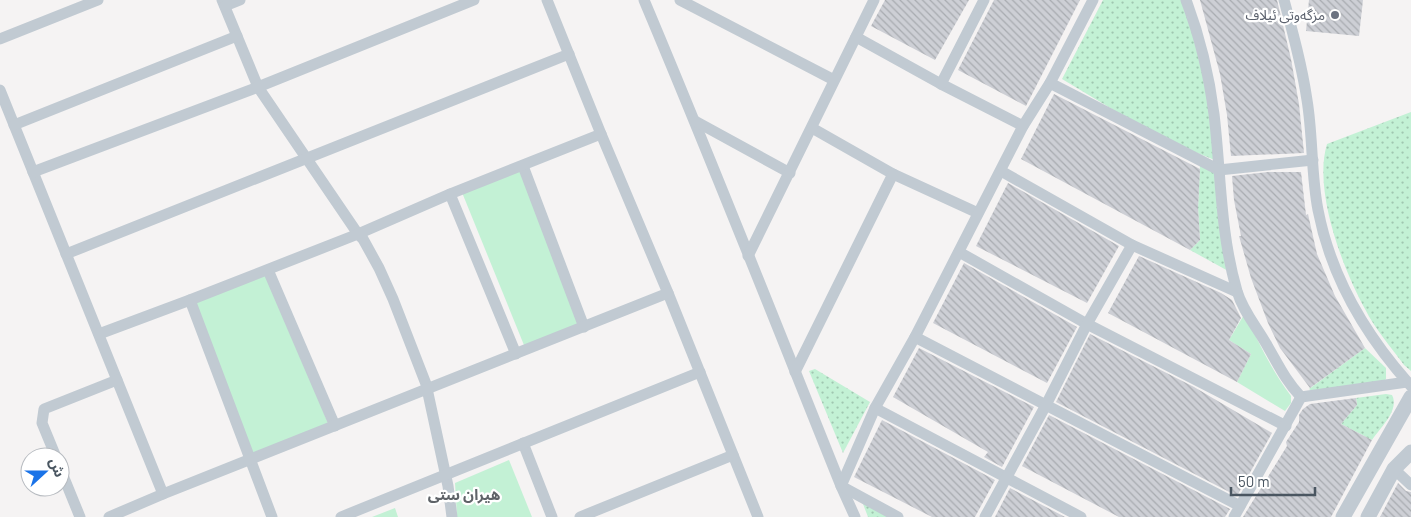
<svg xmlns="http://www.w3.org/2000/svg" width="1411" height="517" font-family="Barlow,'Noto Sans Arabic',sans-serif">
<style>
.green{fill:#c3f1d5}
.garden{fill:url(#garden-dots)}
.building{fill:url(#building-back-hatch)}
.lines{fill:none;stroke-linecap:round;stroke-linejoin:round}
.minor{stroke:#c1cad2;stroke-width:11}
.tertiary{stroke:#c1cad2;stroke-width:15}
.worship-dot{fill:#6b7280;stroke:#fff;stroke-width:2}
.labels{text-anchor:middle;stroke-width:4.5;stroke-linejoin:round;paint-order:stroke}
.worship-label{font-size:14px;fill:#5b616d;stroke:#fff;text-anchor:end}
.neighbourhood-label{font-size:15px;font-weight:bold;fill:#5f6368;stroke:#fff}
</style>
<defs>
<pattern id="garden-dots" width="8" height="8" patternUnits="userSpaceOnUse" patternTransform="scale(1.25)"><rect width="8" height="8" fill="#c3f1d5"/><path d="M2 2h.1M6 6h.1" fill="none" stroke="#a0c6b0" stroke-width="1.8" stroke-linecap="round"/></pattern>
<pattern id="building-back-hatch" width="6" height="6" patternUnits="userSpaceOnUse" patternTransform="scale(1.25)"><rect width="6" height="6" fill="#cdcfd5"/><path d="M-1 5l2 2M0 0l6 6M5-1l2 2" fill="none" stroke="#a8abb0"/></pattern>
</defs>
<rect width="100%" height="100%" fill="#f5f3f3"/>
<g class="green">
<path d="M523 166 584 327 526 350 461 190Z"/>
<path d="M268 270 331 431 253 462 190 300Z"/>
<path d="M1245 313C1258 342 1272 371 1291 396V403L1285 411 1237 382 1251 354 1229 340Z"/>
<path d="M509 460 532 517H457L455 483Z"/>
<path d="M395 508 398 517H372Z"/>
</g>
<g class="garden">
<path d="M1103 0H1187L1202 47 1217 161 1195 152 1182 151 1062 79Z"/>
<path d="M1411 112V371L1404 365C1391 347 1375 329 1365 309 1342 267 1313 190 1327 144Z"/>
<path d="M1200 165 1223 166 1230 272 1190 250 1200 240 1198 208Z"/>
<path d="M1365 348 1386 368V379L1381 383 1312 391 1309 389Z"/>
<path d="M815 369 870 402 843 453 809 371Z"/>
<path d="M1386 394 1392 395C1400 410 1380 428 1372 440L1341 424 1357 405 1356 398Z"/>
<path d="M860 496 895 517H868Z"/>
</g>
<g class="building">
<path d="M885 0H969L935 60 871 26Z"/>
<path d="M994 0H1080L1026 106 958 70Z"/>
<path d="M1200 0H1277L1291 59 1299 104 1304 153 1231 156 1227 115 1220 74Z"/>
<path d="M1309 0H1363L1359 36 1306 31Z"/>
<path d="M1054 94 1200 169 1198 208 1200 240 1190 250 1021 159Z"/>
<path d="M1268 172H1301L1306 215 1308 214 1317 254 1335 296 1365 348 1310 388 1280 348 1268 323 1251 278 1239 236H1241L1234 200 1232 176Z"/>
<path d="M1008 183 1119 246 1087 303 976 246Z"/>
<path d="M1139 256 1221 293 1232 300 1241 318 1229 340 1251 354 1237 382 1108 313Z"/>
<path d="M964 263 1077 327 1047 383 933 323Z"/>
<path d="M1090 334 1194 387 1272 433 1237 496 1056 402Z"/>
<path d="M919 348 1034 407 1002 467 984 457 988 452 893 397Z"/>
<path d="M1356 398 1357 405 1341 424 1372 440 1331 517H1243L1287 446 1286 442 1299 422V415L1303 409 1310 404Z"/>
<path d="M1049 415 1230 509 1225 517H1119L1022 466Z"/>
<path d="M882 420 995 480 975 517H932L854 477Z"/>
<path d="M1398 483 1406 491 1411 492V517H1380Z"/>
<path d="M1010 488 1065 517H995Z"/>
</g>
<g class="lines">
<g class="minor">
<path d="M222 0 258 87 358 234 363 239 379 268 393 299 426 384 448 486 452 517"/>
<path d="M547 0 601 134 668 293 758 517"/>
<path d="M644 0C712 161 776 324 841 486L855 517"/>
<path d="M680 0 834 80"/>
<path d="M1186 0C1200 37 1209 75 1214 114 1221 173 1220 233 1237 291 1243 312 1258 328 1268 347 1279 366 1286 381 1301 397"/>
<path d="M1284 0C1293 33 1302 66 1307 100 1313 136 1311 174 1318 210 1331 277 1366 336 1411 386"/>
<path d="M225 6 240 0"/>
<path d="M856 37 941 84 1023 126"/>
<path d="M0 39 98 0"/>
<path d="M1050 83 1219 170 1313 160"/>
<path d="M941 84 984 0"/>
<path d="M0 90 163 494"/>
<path d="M695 121 790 173"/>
<path d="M14 125 237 36"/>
<path d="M812 128 893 174 978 213"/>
<path d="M523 166 584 327"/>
<path d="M1001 171 1132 245 1237 292"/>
<path d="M33 172 258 87 474 0"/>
<path d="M450 194 516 354"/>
<path d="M959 252 1087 324 1286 426"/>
<path d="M66 254 569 54"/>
<path d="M748 256 874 0"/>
<path d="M268 270 335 426"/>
<path d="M190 300 272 517"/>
<path d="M99 334 190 300 358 234 450 194 601 134"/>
<path d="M915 337 1240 506"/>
<path d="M795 372 893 174"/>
<path d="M1301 397 1407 382"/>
<path d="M875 408 1081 517"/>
<path d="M523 443 552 517"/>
<path d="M56 457 42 423 44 409 117 380"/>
<path d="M60 468 80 517"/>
<path d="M1394 469 1411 485"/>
<path d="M109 517 163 494 668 293"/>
<path d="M341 517 700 372"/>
<path d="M580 517 733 455"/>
<path d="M898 517 841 486 875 408 915 337 1023 126 1050 83 1093 0"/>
<path d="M985 517 1046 405 1087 324 1132 245"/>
<path d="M1234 517 1301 397"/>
</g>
<g class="tertiary">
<path d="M1343 517 1411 397"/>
<path d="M1368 517 1394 469 1411 452"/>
</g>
</g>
<circle class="worship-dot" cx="1335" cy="15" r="5"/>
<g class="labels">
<g class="worship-label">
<text x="1325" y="20">مزگەوتی ئیلاف</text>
</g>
<g class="neighbourhood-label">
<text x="464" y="500">هیران ستی</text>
</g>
</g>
<g transform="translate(45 472) rotate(69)"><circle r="24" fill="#ffffff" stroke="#b7bbc0"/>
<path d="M0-4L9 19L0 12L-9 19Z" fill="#1a73e8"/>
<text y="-8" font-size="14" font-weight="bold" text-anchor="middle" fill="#4a5661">ش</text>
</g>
<path d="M1231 487v8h84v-8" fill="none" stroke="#4a5661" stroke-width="2.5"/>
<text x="1238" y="487" font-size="15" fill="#4a5661" stroke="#ffffff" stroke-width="4" paint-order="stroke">50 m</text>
</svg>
